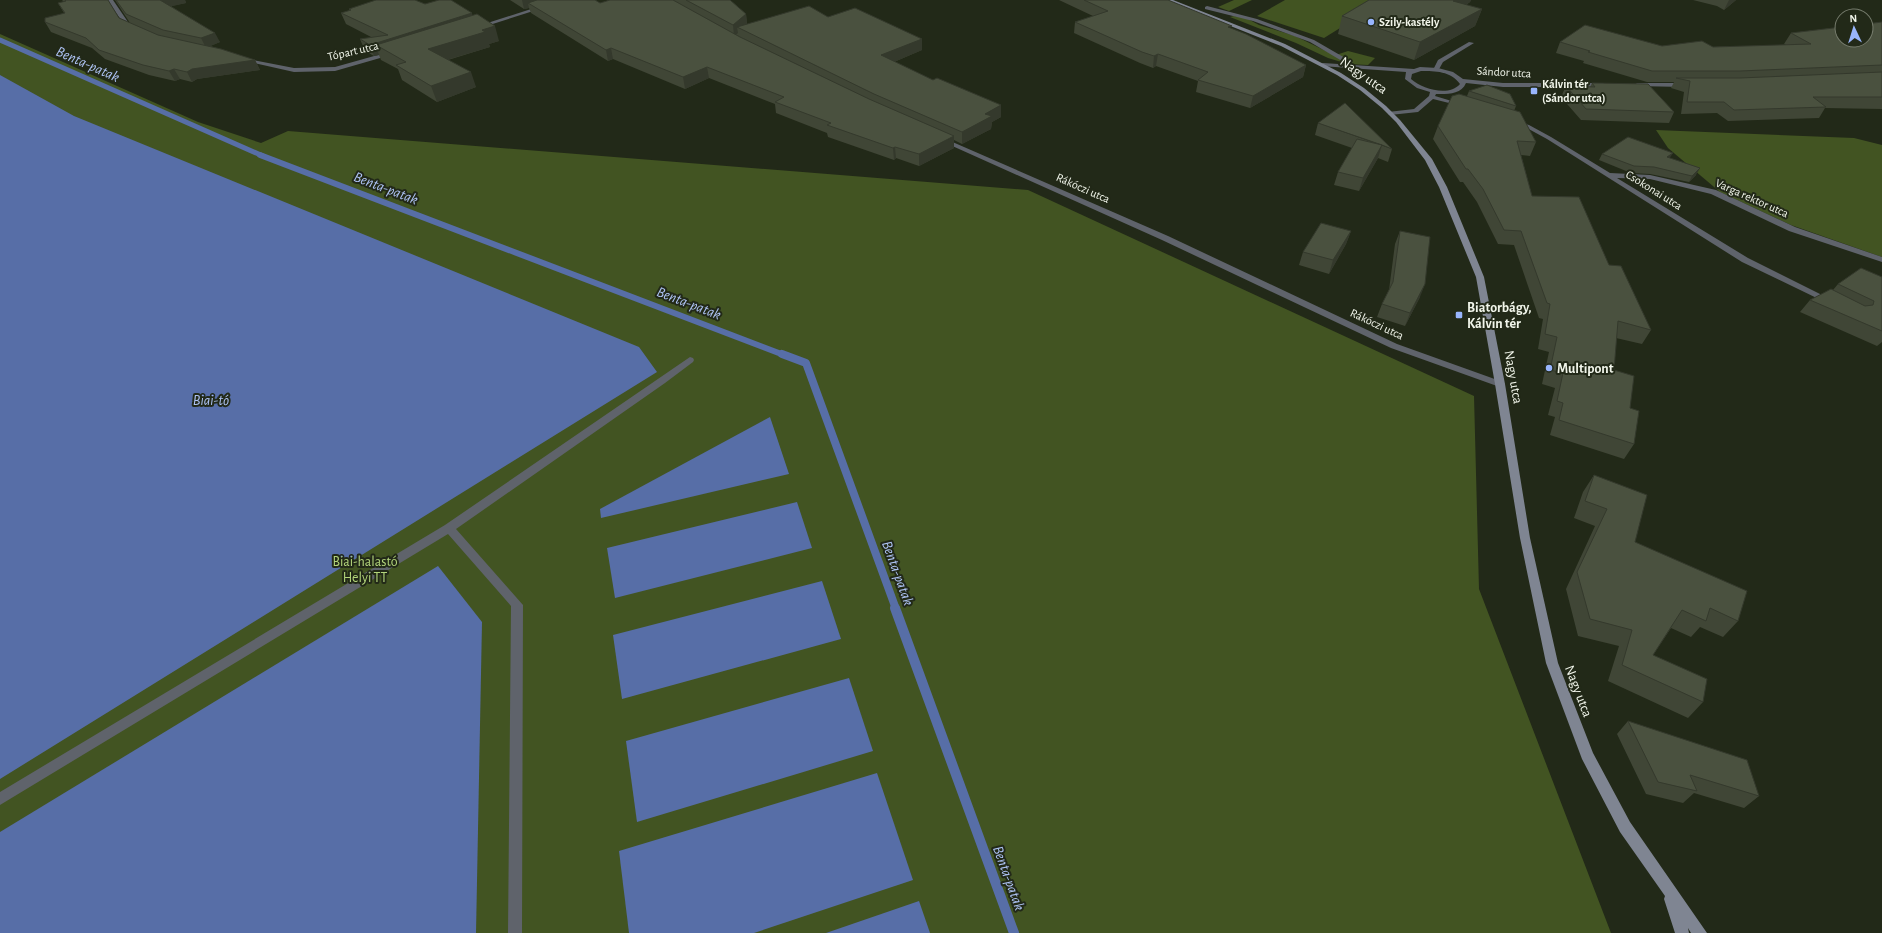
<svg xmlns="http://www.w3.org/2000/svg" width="1882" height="933" font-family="'Alegreya Sans',sans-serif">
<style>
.green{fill:#425422}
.water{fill:#576ea7}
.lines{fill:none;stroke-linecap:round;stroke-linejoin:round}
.stream-far3{stroke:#576ea7;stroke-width:5}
.stream-far2{stroke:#576ea7;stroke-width:6}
.stream-far1{stroke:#576ea7;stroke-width:8}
.stream{stroke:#576ea7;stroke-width:10}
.lane{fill:#5f636b;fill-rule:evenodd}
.street{fill:#5f636b;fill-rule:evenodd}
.secondary{fill:#7f8592;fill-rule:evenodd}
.wall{fill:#404636}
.shaded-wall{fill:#34392c}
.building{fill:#4a513f;stroke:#34392c}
.poi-dot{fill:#98b5fd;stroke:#222918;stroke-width:1.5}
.labels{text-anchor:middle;stroke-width:4;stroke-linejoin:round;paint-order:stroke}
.far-poi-label{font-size:12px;font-weight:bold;fill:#f1f5ea;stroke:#222918;text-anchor:start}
.far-street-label{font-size:12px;fill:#f1f5ea;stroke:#222918}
.street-label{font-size:14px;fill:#f1f5ea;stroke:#222918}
.poi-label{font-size:14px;font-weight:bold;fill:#f1f5ea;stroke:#222918;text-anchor:start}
.park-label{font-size:14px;fill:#b3d57b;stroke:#222918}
.water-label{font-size:15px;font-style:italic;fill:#aec3f4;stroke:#222918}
</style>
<rect width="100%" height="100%" fill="#222918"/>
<g class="green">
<path d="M1234 0H1252L1229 11 1218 7Z"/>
<path d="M1285 0H1375L1382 2 1324 38 1257 16Z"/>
<path d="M1234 16 1246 18 1259 25 1295 36 1332 54H1339L1348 51 1375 58 1368 65 1348 64 1328 58 1296 43 1230 17Z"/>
<path d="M0 34 198 122 261 143 288 131 1028 190 1474 396 1479 589 1611 933H0Z"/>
<path d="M1656 130 1854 138 1882 145V257L1791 225 1720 192 1668 148Z"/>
</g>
<g class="water">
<path d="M0 75 74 116 639 347 657 372 0 779Z"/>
<path d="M770 417 789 474 601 518 600 509Z"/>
<path d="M797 502 812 548 615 598 607 548Z"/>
<path d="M438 566 482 622 476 933H0V832Z"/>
<path d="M822 581 841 639 622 699 613 635Z"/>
<path d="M849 678 873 751 637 822 626 741Z"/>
<path d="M877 773 913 880 754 933H629L619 851Z"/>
<path d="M919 901 930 933H826Z"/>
</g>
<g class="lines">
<path class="stream-far3" d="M0 40 263 156"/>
<path class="stream-far2" d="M260 155 784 355"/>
<path class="stream-far1" d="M782 354 806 363 896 609"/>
<path class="stream" d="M895 608 1014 933"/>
<g class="lane">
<path d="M1207 6 1257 19 1314 40 1352 62 1354 66 1349 67 1347 64 1310 42 1253 21 1205 9V7Z"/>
<path d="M1469 42 1474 43 1443 62 1438 71H1434L1433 70 1438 60Z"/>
<path d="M690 357 693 358 694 360 693 362 665 383 456 529 523 605 522 933H508L511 606 448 534 0 805V792L445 525Z"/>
</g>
<g class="street">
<path d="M107 0H113L130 25 136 27V29L126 27Z"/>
<path d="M559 0H568L480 28 475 27Z"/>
<path d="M392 51 394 52V54L335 71 294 72 240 60 243 58 294 68 335 67Z"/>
<path d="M1323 63 1414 69 1420 67 1438 68 1453 72 1463 79 1503 83H1603L1606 85 1603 87H1503L1466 83C1461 95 1447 94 1436 94L1435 96 1465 105V107L1433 99 1418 112 1390 115 1388 114V112L1414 109 1429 96 1430 92 1417 88 1405 79 1406 72 1321 66V64ZM1421 71C1435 71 1451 71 1460 84 1449 97 1422 89 1411 79L1412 74Z"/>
<path d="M1637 83H1685L1688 85 1685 87 1635 86 1634 85Z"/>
<path d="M1516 121 1529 125 1551 137 1610 173 1650 175 1716 190 1795 227 1882 257V262L1789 231 1711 194 1650 179 1617 178 1748 258 1834 301 1830 304 1827 303 1742 262 1547 139 1525 127 1514 124 1513 123Z"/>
<path d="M941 137 1168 236 1397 344 1503 382 1505 384 1500 387 1497 386 1391 348 1162 240 939 140 938 139Z"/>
</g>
<path class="secondary" d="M1165 0H1173L1285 44 1341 73 1364 88 1386 106 1400 120 1432 159 1447 187 1484 277 1505 384 1530 538 1558 663 1593 753 1630 822 1707 933H1691L1688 928 1689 933H1675L1664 899 1665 896 1620 832 1582 759 1546 663 1520 538 1495 384 1476 277 1439 187 1425 160 1396 122 1382 108 1360 90 1337 75 1281 46Z"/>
</g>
<g class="wall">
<path d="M62 0H108L119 18 130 23 115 0H187H185L186 3 171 6 220 42 210 46 255 60 260 70 197 79 192 82 180 79 175 81 149 75 105 59 92 48 51 32 45 22 64 13 58 3 64 2Z"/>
<path d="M510 0H595L600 3 610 0H730L746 14 747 24 828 17 922 39V50L894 62 1001 117 992 122 991 129 962 144 954 140V148L919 166 896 158 894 160 828 137 827 133 776 113 775 104 709 78 685 89 613 59 608 61 531 13 529 8 524 9Z"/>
<path d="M1059 0H1168L1231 29 1306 65 1303 77 1250 108 1196 92 1198 81 1156 66 1153 68 1140 63 1074 33 1075 22 1093 16Z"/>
<path d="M1369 0H1471L1470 2 1466 5 1482 9 1475 26 1414 60 1338 34 1342 16Z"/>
<path d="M1693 0H1736L1724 10 1717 6Z"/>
<path d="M425 4 472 13V16L499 41 489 44 490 47 448 60 476 87 437 102 402 80 398 69 381 60 379 55 374 56 365 51 360 39 373 38 346 24 341 13 349 11V9Z"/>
<path d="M1882 22V109L1825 108 1819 118 1728 121 1717 113 1681 114 1684 92 1671 88 1674 82H1647L1583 63 1584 61 1556 53 1560 42 1662 46 1713 47 1786 45 1784 44 1791 33Z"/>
<path d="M1592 83 1674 112 1669 123 1581 120 1561 97 1566 86 1590 87Z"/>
<path d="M1469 91 1516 106 1514 111 1536 142 1530 156 1521 155 1532 196 1609 265 1651 330 1642 344 1616 338 1614 370 1630 408 1634 444 1624 459 1550 435 1555 417 1548 415 1555 388 1542 384 1549 352 1538 349 1543 319 1539 318 1514 245 1498 244 1477 202 1463 182H1460L1433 139 1438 126 1467 96Z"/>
<path d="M1318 123 1392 149 1388 162 1378 158 1359 191 1334 185 1338 172 1352 148 1315 135Z"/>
<path d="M1602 154 1670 158 1696 175 1689 182 1650 174 1631 173 1599 160Z"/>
<path d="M1351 231 1346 244 1329 274 1299 265 1303 252Z"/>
<path d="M1400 231 1420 297 1405 326 1377 317 1382 304 1389 290 1395 244Z"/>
<path d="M1882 277V342L1877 346 1800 312 1810 300 1833 290 1838 284Z"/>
<path d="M1594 475 1635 542 1738 621 1723 637 1700 627 1691 637 1671 628 1653 655 1703 702 1688 718 1608 681 1619 646 1578 636 1566 589 1595 526 1574 518 1583 492Z"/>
<path d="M1628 721 1759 796 1744 808 1694 793 1683 803 1646 794 1617 734Z"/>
</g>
<g class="shaded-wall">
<path d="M159 0H187H185L186 3 164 8Z"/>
<path d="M522 0H554L528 3 529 8 524 9Z"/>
<path d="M1455 0H1471L1470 2 1447 18 1453 1Z"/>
<path d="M1729 0H1736L1724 10Z"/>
<path d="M1482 9 1475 26 1414 60 1420 42Z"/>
<path d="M472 13 475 25 376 45 379 55 374 56 370 45Z"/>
<path d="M746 14 747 25 737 27 738 33 734 36 733 25Z"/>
<path d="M495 26 499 41 489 44 490 47 433 64 428 49 482 30Z"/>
<path d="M215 33 220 42 206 48 201 38Z"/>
<path d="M922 39V50L882 67 881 55Z"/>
<path d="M611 48 613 59 608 61 606 50Z"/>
<path d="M1158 54 1156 66 1153 68 1154 56Z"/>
<path d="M255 60 260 70 197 79 192 82 187 72 192 69Z"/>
<path d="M1306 65 1303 77 1250 108 1253 96Z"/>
<path d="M707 67 709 78 685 89 683 77Z"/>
<path d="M174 69 180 79 175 81 169 71Z"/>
<path d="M471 72 476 87 437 102 431 86Z"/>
<path d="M1001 105V117L992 122 991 129 962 144V132L985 114Z"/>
<path d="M954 136V148L919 166V154Z"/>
<path d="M1382 145 1378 158 1359 191 1363 178Z"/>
<path d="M895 147 896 158 894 160 893 148Z"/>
<path d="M1673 153 1669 159 1667 157Z"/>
<path d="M1700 168 1696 175 1689 182 1692 176Z"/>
<path d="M1351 231 1346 244 1329 274 1333 260Z"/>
<path d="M1425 284 1420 297 1405 326 1410 313Z"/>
</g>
<g class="building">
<path d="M65 0H108L119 18 158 35 221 49 255 60 192 69 187 72 174 69 169 71 143 65 99 50 86 38 45 22V18L65 13 58 3 66 1Z"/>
<path d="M116 0H160L215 33 201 38 163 30 126 14Z"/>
<path d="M376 0H415L425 4 439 0H451L472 13 370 45 360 39 388 35 341 13 351 10 349 9Z"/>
<path d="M537 0H595L600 3 610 0H673L740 37 869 99 954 136 919 154 895 147 893 148 827 125 831 123 775 102 784 97 707 67 683 77 611 48 606 50 528 3Z"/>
<path d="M686 0H730L746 14 733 25Z"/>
<path d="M1084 0H1168L1232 26 1228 27 1246 34 1306 65 1253 96 1198 80 1208 72 1158 54 1154 56 1142 52 1075 22 1108 11Z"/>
<path d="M1369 0H1455L1453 1 1482 9 1420 42 1342 16Z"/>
<path d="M809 6 828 17 855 8 922 39 881 55 933 80 937 78 1001 105 985 114 992 116 962 132 874 94 737 27Z"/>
<path d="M477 14 495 26 482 30 485 32 428 49 471 72 431 86 396 65 406 62 376 45Z"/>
<path d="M1882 22V65L1740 71H1652L1588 52 1590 51 1560 42 1585 25 1662 46 1702 41 1713 47 1811 44 1791 33 1842 27V40H1866V24Z"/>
<path d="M1882 72V97H1813L1826 107 1734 110 1724 102H1687L1690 81 1676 78H1740Z"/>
<path d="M1592 83 1648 84 1674 112 1586 109 1566 86 1595 87Z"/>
<path d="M1487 85 1510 94 1516 106 1469 91Z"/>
<path d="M1459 94 1520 112 1536 142 1517 141 1532 196 1579 197 1609 265 1621 266 1651 330 1618 321 1614 370 1634 376 1630 408 1639 411 1634 444 1559 420 1563 403 1557 401 1563 373 1550 370 1557 337 1545 334 1550 304 1547 303 1521 231 1504 230 1483 189 1468 169H1466L1438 126 1452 96Z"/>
<path d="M1345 103 1392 149 1382 145 1363 178 1338 172 1357 139 1382 145 1318 123Z"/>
<path d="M1628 137 1673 153 1667 157 1700 168 1692 176 1654 167 1634 166 1602 154Z"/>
<path d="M1321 223 1351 231 1333 260 1303 252Z"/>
<path d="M1400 231 1430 237 1425 284 1410 313 1382 304 1393 282Z"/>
<path d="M1861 268 1882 277V331L1810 300 1831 289 1865 306 1873 305 1874 301 1838 284Z"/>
<path d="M1594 475 1647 495 1635 542 1747 591 1738 621 1710 608 1706 621 1682 610 1653 655 1707 679 1703 702 1622 665 1632 630 1590 619 1577 572 1607 509 1585 501Z"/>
<path d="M1628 721 1747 760 1759 796 1690 775 1697 791 1658 782Z"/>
</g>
<g class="poi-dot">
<circle cx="1371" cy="22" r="4"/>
<rect x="1530" y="87" width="8" height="8" rx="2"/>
<rect x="1455" y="311" width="8" height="8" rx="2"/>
<circle cx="1549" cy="368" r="4"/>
</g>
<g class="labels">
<g class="far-poi-label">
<text x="1379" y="26">Szily-kastély</text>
<text x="1542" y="88">Kálvin tér<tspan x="1542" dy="14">(Sándor utca)</tspan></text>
</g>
<g class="far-street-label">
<text transform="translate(353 51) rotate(-13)" y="4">Tópart utca</text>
<text transform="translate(1504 72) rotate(3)" y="4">Sándor utca</text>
<text transform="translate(1083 188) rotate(24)" y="4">Rákóczi utca</text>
<text transform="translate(1654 190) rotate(32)" y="4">Csokonai utca</text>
<text transform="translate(1752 198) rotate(24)" y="4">Varga rektor utca</text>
<text transform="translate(1377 324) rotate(25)" y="4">Rákóczi utca</text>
</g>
<g class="street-label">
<text transform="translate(1364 75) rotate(35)" y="5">Nagy utca</text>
<text transform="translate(1514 377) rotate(80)" y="5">Nagy utca</text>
<text transform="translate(1579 691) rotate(69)" y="5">Nagy utca</text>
</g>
<g class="poi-label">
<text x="1467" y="312">Biatorbágy,<tspan x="1467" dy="16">Kálvin tér</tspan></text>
<text x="1557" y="373">Multipont</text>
</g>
<g class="park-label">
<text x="365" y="566">Biai-halastó<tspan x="365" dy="16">Helyi TT</tspan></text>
</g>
<g class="water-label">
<text transform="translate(88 64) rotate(24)" y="5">Benta-patak</text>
<text transform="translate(386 188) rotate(21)" y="5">Benta-patak</text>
<text transform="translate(689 303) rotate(21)" y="5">Benta-patak</text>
<text x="211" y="405">Biai-tó</text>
<text transform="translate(898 573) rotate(70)" y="5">Benta-patak</text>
<text transform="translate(1009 878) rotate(70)" y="5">Benta-patak</text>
</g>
</g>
<g transform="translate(1854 28) rotate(356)"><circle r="19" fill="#222918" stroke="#757b6c"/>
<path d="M0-3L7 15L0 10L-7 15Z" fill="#98b5fd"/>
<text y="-6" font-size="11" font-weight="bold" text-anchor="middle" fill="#f1f5ea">N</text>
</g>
</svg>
